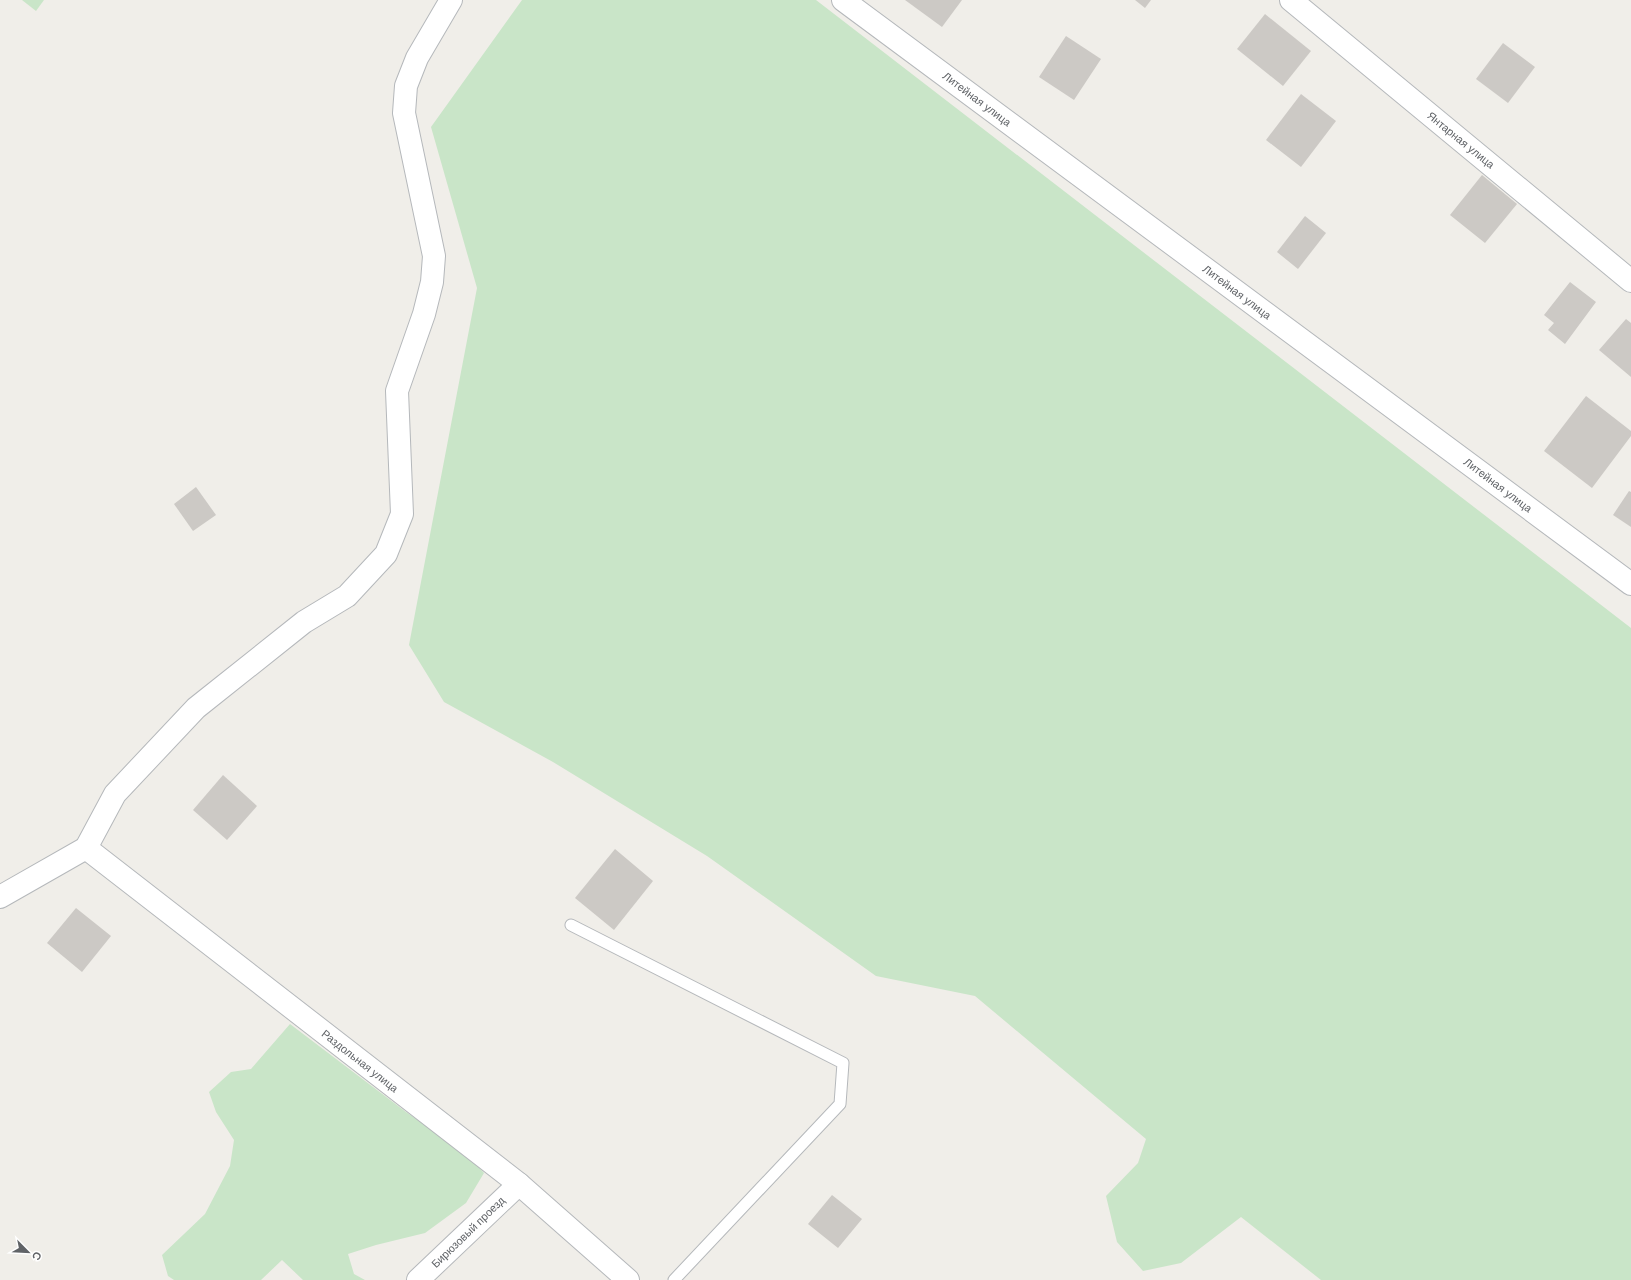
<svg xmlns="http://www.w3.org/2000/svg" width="1631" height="1280" font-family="Helvetica,sans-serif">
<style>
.green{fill:#c9e5c8}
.building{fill:#ccc9c5}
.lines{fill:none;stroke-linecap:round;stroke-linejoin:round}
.lane-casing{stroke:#b5b8bb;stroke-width:13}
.street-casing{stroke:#b5b8bb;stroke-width:24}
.lane{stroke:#fff;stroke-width:11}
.street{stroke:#fff;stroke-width:22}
.labels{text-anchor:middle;stroke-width:3;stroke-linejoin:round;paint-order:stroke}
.street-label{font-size:11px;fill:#606367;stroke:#fff}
</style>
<rect width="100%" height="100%" fill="#f0eee9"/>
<g class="green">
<path d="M22 0H44L36 11Z"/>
<path d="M522 0H816L1631 628V1280H1321L1241 1217 1181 1263 1143 1271 1117 1242 1106 1196 1138 1163 1146 1139 975 996 876 976 707 856 553 762 444 702 409 645 477 288 431 127Z"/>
<path d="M290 1024 406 1112 465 1152 484 1173 466 1203 425 1233 376 1245 348 1254 354 1274 365 1280H303L282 1260 261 1280H174L168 1276 162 1255 205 1214 230 1166 234 1140 216 1112 209 1092 231 1072 251 1069Z"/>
</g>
<g class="building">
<path d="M905 0H962L942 27Z"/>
<path d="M1135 0H1151L1145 8Z"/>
<path d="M1265 14 1311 51 1283 86 1237 49Z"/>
<path d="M1066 36 1101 59 1074 100 1039 77Z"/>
<path d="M1503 43 1535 67 1508 103 1476 79Z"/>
<path d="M1301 94 1336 121 1301 167 1266 140Z"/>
<path d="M1482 175 1517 204 1485 243 1450 215Z"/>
<path d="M1305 216 1326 233 1298 269 1277 252Z"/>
<path d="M1570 282 1596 302 1565 344 1548 330 1554 323 1544 315Z"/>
<path d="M1626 319 1631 323V377L1599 350Z"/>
<path d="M1586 396 1631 431V436L1592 488 1544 451Z"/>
<path d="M196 487 216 515 193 531 174 504Z"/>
<path d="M1629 491 1631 492V527L1613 515Z"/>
<path d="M223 775 257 806 227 840 193 810Z"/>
<path d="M615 849 653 881 614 930 575 898Z"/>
<path d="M76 908 111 936 82 972 47 943Z"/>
<path d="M832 1195 862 1219 838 1248 808 1224Z"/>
</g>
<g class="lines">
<g class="lane-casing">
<path id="lane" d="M571 925 843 1063 840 1104 674 1280"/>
</g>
<g class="street-casing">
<g id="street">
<path d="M843 0 1631 584"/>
<path d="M1291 0 1631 281"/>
<path d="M86 848 519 1184 628 1280"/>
<path d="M0 897 86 848 115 794 196 708 304 622 347 596 386 554 402 514 397 391 424 314 432 282 434 256 404 113 406 86 417 58 451 0"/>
<path d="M418 1280 519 1184"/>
</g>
</g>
<use href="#lane" class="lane"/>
<use href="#street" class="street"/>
</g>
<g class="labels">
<g class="street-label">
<text transform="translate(977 99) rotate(37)" y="4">Литейная улица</text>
<text transform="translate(1461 140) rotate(39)" y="4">Янтарная улица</text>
<text transform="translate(1237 292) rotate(37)" y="4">Литейная улица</text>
<text transform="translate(1498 485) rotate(37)" y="4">Литейная улица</text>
<text transform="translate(360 1061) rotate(38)" y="4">Раздольная улица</text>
<text transform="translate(468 1232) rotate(-44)" y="4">Бирюзовый проезд</text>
</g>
</g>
<g transform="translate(28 1252) rotate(114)" stroke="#ffffff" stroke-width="3" paint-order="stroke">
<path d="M0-3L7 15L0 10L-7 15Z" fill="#606367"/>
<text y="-6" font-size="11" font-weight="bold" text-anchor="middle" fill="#606367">С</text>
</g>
</svg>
